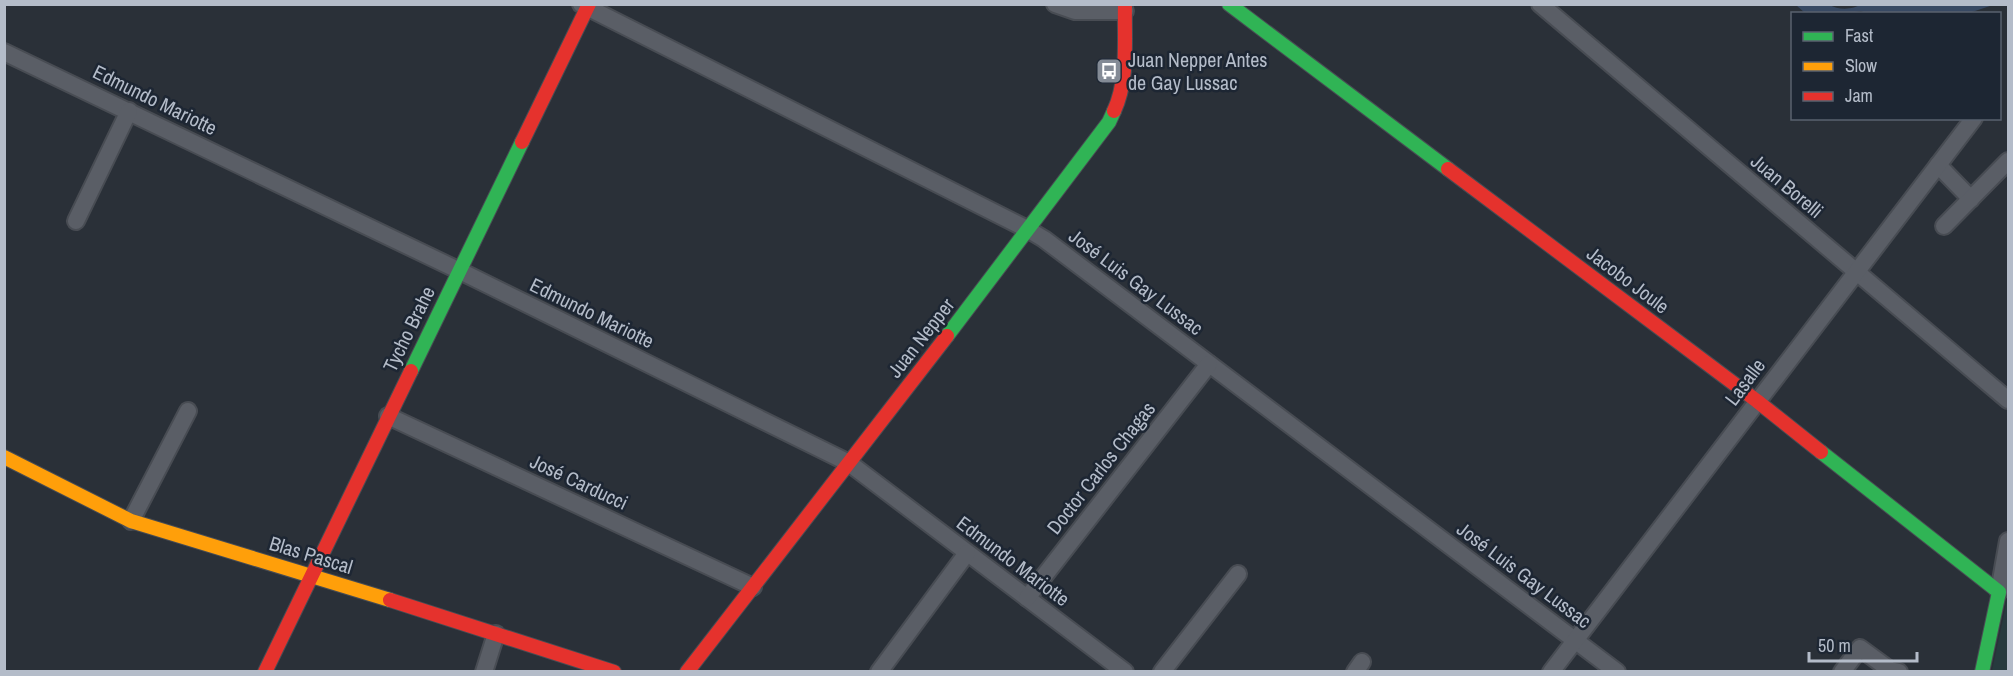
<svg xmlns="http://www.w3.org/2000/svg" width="2013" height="676" font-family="'Archivo Narrow',sans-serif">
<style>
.green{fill:#273a3e}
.water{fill:#384963}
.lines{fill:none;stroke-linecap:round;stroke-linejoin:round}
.street-casing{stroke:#484c53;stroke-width:20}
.fast-casing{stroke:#484c53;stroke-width:16}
.slow-casing{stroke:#484c53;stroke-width:16}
.jam-casing{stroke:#484c53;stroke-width:16}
.street{stroke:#5a5e66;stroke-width:16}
.fast{stroke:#30b455;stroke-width:14}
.slow{stroke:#ff9f0a;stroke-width:14}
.jam{stroke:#e5322d;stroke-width:14}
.labels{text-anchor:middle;stroke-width:5;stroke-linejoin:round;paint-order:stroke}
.poi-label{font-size:20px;fill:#b4bcc9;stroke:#1d2633;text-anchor:start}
.street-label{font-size:20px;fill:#b4bcc9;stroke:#1d2633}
</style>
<rect width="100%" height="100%" fill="#2a3038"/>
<path class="green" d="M2008 596V671H1992Z"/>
<path class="water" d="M1861 4H1993V5L1969 13 1868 14 1861 11 1855 12V13H1805L1796 5H1830C1837 10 1854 10 1861 4Z"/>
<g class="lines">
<g class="street-casing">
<g id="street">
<path d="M581 4 1029 230 1044 239 1617 672"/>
<path d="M1055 4 1075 11H1125"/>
<path d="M1540 4 2008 400"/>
<path d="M4 52 460 271 849 463 1125 672"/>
<path d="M1938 165 1971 199"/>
<path d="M76 221 129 111"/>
<path d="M1944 226 2008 161"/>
<path d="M388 416 753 587"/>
<path d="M131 521 188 411"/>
<path d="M1999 592 2008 541"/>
<path d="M1027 598 1209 364"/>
<path d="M484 672 496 634"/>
<path d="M879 672 967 553"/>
<path d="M1162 672 1238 574"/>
<path d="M1355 672 1362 662"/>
<path d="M1551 672 1974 118"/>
<path d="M1842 672 1860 648 1890 670 1899 672"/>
</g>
</g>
<g class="fast-casing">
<g id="fast">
<path d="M1229 4 1448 169"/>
<path d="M947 336 1109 122 1114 111"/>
<path d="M411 371 522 142"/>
<path d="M1821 452 1999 592 1982 672"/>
</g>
</g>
<g class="slow-casing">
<path id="slow" d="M4 457 131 521 390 600"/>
</g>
<g class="jam-casing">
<g id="jam">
<path d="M1114 111C1129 79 1124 38 1125 4"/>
<path d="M522 142 589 4"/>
<path d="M1448 169 1757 401 1821 452"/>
<path d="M390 600 614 672"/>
<path d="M265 672 411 371"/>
<path d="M687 672 947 336"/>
</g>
</g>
<use href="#street" class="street"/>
<use href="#fast" class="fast"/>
<use href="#slow" class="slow"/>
<use href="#jam" class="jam"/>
</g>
<defs>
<g id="bus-square" transform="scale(1.35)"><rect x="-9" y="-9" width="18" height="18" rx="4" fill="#848b96" stroke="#1d2633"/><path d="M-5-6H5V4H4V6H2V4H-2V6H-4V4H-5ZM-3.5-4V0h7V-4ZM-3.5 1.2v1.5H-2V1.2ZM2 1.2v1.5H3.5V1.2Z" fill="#fff"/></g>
</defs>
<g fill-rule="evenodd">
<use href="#bus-square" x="1109" y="71"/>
</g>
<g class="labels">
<g class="poi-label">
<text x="1128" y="67">Juan Nepper Antes<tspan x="1128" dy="23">de Gay Lussac</tspan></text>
</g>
<g class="street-label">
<text transform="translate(155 100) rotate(26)" y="7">Edmundo Mariotte</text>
<text transform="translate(1787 186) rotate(40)" y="7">Juan Borelli</text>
<text transform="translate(1628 280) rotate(37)" y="7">Jacobo Joule</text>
<text transform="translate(1136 282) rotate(37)" y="7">José Luis Gay Lussac</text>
<text transform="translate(592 313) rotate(26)" y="7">Edmundo Mariotte</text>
<text transform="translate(409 329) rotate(-64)" y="7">Tycho Brahe</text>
<text transform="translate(921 338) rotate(-52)" y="7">Juan Nepper</text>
<text transform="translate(1745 382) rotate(-53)" y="7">Lasalle</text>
<text transform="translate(1101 468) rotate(-52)" y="7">Doctor Carlos Chagas</text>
<text transform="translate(579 482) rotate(25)" y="7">José Carducci</text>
<text transform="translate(311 555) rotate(17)" y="7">Blas Pascal</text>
<text transform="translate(1013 561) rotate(37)" y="7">Edmundo Mariotte</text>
<text transform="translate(1524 575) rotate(37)" y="7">José Luis Gay Lussac</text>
</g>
</g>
<rect width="2013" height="676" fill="none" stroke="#b4bcc9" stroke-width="12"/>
<rect x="1791" y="12" width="210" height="108" fill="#1d2633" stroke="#59626f" stroke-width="1.5"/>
<rect x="1803" y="32" width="30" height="9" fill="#30b455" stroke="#59626f" stroke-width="1.5"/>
<text x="1845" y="42" font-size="18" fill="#b4bcc9">Fast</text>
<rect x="1803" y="62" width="30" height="9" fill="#ff9f0a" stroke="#59626f" stroke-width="1.5"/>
<text x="1845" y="72" font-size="18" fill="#b4bcc9">Slow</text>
<rect x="1803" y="92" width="30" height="9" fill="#e5322d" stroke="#59626f" stroke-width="1.5"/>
<text x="1845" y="102" font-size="18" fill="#b4bcc9">Jam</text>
<path d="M1809 652v9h108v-9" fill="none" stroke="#b4bcc9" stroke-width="3"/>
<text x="1818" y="652" font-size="18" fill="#b4bcc9" stroke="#1d2633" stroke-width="4.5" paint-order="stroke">50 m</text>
</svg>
